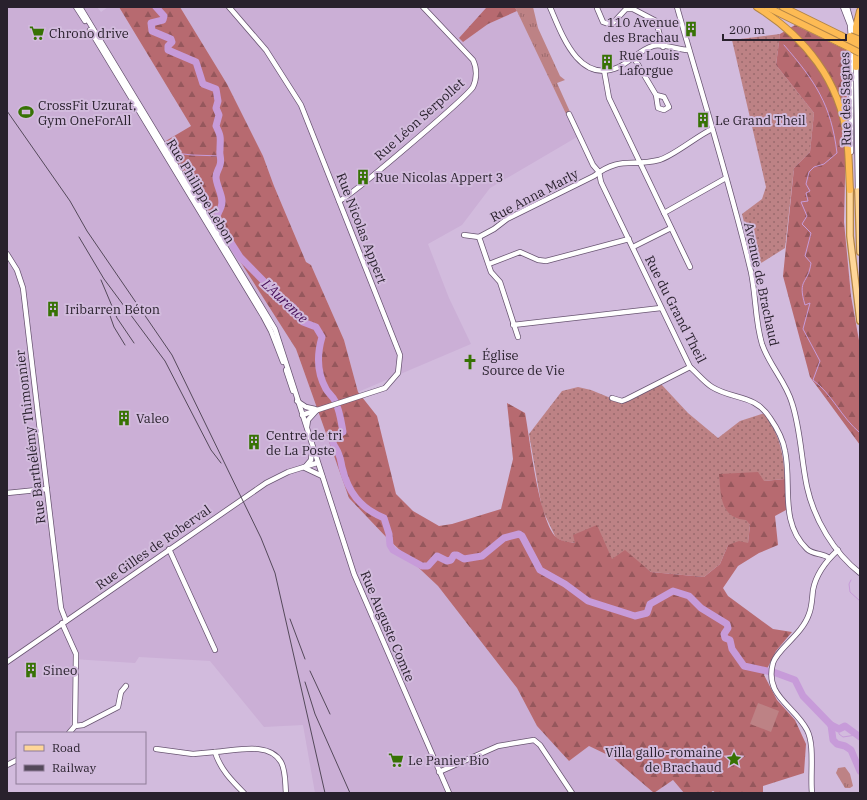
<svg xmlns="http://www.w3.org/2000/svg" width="867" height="800" font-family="'IBM Plex Serif',serif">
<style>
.built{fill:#cbafd6}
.grass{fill:url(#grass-dots)}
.forest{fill:url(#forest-firs)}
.park{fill:url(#park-tufts)}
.pitch{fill:#bd8285}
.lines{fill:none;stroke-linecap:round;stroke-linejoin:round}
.stream{stroke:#c79bd9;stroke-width:1}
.river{stroke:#c79bd9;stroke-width:7}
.minor-casing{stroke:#695572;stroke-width:6}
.major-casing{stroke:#b38546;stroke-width:8}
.highway-casing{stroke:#b38546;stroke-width:8}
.minor{stroke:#fff;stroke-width:4.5}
.major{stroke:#fed698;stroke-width:5.5}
.highway{stroke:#fdbb54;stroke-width:6}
.rail{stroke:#54495a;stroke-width:1}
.highway-bridge-casing{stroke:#b38546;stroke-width:8;stroke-linecap:butt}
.highway-bridge{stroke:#fdbb54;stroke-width:6}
.labels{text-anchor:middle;stroke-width:4;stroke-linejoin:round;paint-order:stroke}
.poi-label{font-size:13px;fill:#29212d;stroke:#d2bbdd;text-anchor:start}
.street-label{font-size:13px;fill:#29212d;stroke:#d2bbdd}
.water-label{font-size:14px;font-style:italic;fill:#450d58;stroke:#d2bbdd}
</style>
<defs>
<pattern id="grass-dots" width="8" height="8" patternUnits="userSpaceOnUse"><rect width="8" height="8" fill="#bd8285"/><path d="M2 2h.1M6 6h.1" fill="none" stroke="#9a6a6d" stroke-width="1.8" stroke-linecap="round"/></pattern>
<pattern id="forest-firs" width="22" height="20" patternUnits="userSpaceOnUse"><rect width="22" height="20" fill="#b76a70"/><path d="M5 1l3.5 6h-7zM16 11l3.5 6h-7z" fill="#95575c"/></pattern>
<pattern id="park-tufts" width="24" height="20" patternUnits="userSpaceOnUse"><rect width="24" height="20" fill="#bd8285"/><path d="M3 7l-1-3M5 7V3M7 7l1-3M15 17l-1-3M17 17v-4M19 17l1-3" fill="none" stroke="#9a6a6d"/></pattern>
</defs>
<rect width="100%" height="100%" fill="#d2bbdd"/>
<g class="built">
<path d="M7 7H97L101 12 108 7H119L191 126 165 142 296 349 349 498 387 538 438 586 517 688 537 726 569 761 589 746 612 757 654 792 673 780 684 793H315L303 725 264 727 210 661 139 657 135 663 73 659 70 729 61 733H17V756L7 762Z"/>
<path d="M180 7H486L487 8 463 42 488 24 517 11 577 137 490 188 462 225 428 244 449 298 471 344 358 392 344 340 311 265 306 262 274 186 263 156 227 84Z"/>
</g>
<g class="grass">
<path d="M780 34 776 65 814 113 810 152 794 168 785 248 755 267 742 214 762 199 766 187 732 40Z"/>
<path d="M661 384 688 413 718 438 740 421 765 413C780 438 783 450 785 479L764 481 746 519 750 525 748 543 728 545 720 564 704 577 651 572 643 566 612 559 576 543 565 542 556 538 542 509 529 434 562 391 578 387 591 390 618 401Z"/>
</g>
<g class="forest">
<path d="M119 7H180L227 84 263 156 274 186 306 262 311 265 344 340 358 392 377 416 396 494 413 511 439 526 452 524 501 509 513 459 507 403 525 413C530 439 539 524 557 538 563 542 569 542 575 543L573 535 597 525 612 559 625 550 651 572 704 577 720 564 728 545 739 541 748 543 750 525 746 520C719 518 721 493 719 474L758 472 764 481 785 479 786 510 775 516 778 545 759 553 738 566 723 588 728 596 773 629 792 632 776 651 764 675 777 700 795 720 806 744 804 773 763 786V793H716L713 791 710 793H684L673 780 654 793 612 757 589 746 569 761 537 726 517 688 438 586 387 538 349 498 296 349 164 142 191 126Z"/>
<path d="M486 7H515L517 11 488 24 463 42 459 38 486 8Z"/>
<path d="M795 25 848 51 844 222 851 296 860 346V445L810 377 783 276 794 168 810 152 814 113 776 65 780 34Z"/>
</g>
<g class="park">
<path d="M515 7H533L538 28 560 76 565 80 557 83 571 114 567 116Z"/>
<path d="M845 767 850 774 853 786 850 788H845L836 773 838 768Z"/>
</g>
<path class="pitch" d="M758 703 779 711 771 732 750 724Z"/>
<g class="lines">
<g class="stream">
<path d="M784 45C815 81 831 104 837 153L824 164 814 167 809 172 806 184 810 191 806 193 808 201 801 202 807 216 802 224 811 233 805 256 811 263C808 285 797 278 805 305L810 303 803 329 820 361 813 380C832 394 841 417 860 433"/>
<path d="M175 153 192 155 221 156"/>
<path d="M851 580 849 584 850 592 860 601"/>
<path d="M839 729V734L843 737 856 735"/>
</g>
<g class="river">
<path d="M156 7 164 16 163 20 151 23 152 31 171 39 172 42 168 46V50L196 62 203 84 216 89 218 101 216 108 219 115 216 126C222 138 220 138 220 150 219 155 222 159 220 165 219 169 216 172 216 177 216 186 225 198 221 207 219 213 216 214 217 221L240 257 285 303 293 307 303 322 316 327 322 337C317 354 317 373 326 389 328 393 333 396 335 401 340 411 341 421 343 432L332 438C332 445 337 448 339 455 341 459 341 463 342 467 348 492 360 508 384 518L389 534 390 545 393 550 422 566H428L437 556 447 561 451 560 454 555H457L464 559 482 556 504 538 519 534 522 536 540 570 565 584 588 601 635 616 647 613 650 604 673 591 689 596 701 608 727 624 728 628 724 634 725 638 730 640 732 649 744 666 776 673 795 680 803 696 831 725 833 740 837 744 845 746 851 750 860 771"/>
<path d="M831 725 839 729 845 726 860 737"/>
</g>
<g class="minor-casing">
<g id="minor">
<path d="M76 7 85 21"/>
<path d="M80 7 275 329 354 574 449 793"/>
<path d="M229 7 266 50 301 105 400 355 398 373 385 388 302 415"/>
<path d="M550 7C562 35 579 85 619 67 631 61 641 49 653 46 661 43 679 50 689 50"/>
<path d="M677 7C702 95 730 183 751 272 756 296 755 321 762 344 769 365 786 382 792 403 801 431 801 459 807 487 814 519 834 553 860 573"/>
<path d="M843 7 850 25 851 38"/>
<path d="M847 7 854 32"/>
<path d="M597 8 603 22 611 25 626 9H633L656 21 663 47"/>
<path d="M90 30 263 316 271 331 283 362"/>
<path d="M634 58 656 95 658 108 664 110 669 107 664 97 656 95"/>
<path d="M856 66 858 191"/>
<path d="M604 70 609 98 690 267"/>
<path d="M569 114 593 165 599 172 601 182 690 367C697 373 704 382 712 387 733 400 755 394 770 418 777 428 783 439 785 451 792 484 779 522 807 549 813 555 823 553 829 558"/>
<path d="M851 152V47"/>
<path d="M339 201C350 197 467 97 473 87 477 79 477 68 473 60L423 7"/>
<path d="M664 213 726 178"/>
<path d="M464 235 479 237"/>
<path d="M633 247 671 228"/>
<path d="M7 254 17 270 23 288 61 608 66 621"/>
<path d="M489 264 520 252 538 260 546 261 629 239"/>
<path d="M513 325 661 308"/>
<path d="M518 337 500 282 491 272 479 237 494 229 507 219 594 176C620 156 631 167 659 160 672 157 697 136 712 129"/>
<path d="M286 370 293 391"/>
<path d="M612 398 622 401 627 399 690 367"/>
<path d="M297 401 306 407 315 409"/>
<path d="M307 427 308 420 317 410"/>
<path d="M306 466 311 460 312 451"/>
<path d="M305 468 322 476"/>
<path d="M7 493 47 489"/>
<path d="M169 549 215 650"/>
<path d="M62 623 76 654 75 726"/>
<path d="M7 662 266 483 288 472 317 463"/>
<path d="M69 733 75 726 83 725 118 707 121 692 126 686"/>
<path d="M156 749 193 754 215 752"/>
<path d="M7 765 17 760"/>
<path d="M439 772 498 746 534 740 540 745 572 793"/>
<path d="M244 793C232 781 220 769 215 752 235 751 269 741 281 762 286 771 285 784 286 793"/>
<path d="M812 793C810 775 815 745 807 730 794 705 764 696 773 663 777 649 802 635 809 614 812 607 812 598 813 590 816 574 826 561 838 550"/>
</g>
</g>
<g class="major-casing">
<g id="major">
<path d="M850 190V236L860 321"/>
<path d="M858 191 860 252"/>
</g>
</g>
<g class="highway-casing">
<g id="highway">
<path d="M757 7C805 37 840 81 847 138 849 155 849 173 850 190"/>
<path d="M767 7 840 43"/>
<path d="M783 7 840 35"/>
<path d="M856 67V27L860 11"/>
</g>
</g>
<use href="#minor" class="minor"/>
<use href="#major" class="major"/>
<use href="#highway" class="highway"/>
<g class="rail">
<path d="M7 111 70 201 87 231 172 355 261 538 275 573 325 793"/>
<path d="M79 237 104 279 165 361 211 450 221 463"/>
<path d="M101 280 117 318 134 343"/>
<path d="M108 310 114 327 125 345"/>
<path d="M290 619 305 659"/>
<path d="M310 671 330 714"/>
<path d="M305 682 315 714 350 793"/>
</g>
<g class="highway-bridge-casing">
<g id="highway-bridge">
<path d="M840 35 860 45"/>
<path d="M850 36 860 40"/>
<path d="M840 43 860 53"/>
</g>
</g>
<use href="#highway-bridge" class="highway-bridge"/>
</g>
<defs>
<g id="building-bare" transform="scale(1.2)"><path d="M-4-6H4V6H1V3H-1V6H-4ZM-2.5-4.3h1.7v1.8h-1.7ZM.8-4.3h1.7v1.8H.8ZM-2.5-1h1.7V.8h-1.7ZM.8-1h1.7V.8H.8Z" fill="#377204" stroke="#d2bbdd" stroke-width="2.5" paint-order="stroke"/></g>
<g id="supermarket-bare" transform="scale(1.2)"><path d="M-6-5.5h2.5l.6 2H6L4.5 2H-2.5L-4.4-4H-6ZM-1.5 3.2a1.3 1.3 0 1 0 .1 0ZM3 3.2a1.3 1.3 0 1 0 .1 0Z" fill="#377204" stroke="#d2bbdd" stroke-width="2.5" paint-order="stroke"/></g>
<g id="stadium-bare" transform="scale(1.2)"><path d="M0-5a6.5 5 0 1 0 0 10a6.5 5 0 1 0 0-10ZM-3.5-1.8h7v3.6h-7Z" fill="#377204" stroke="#d2bbdd" stroke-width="2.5" paint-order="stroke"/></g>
<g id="church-bare" transform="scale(1.2)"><path d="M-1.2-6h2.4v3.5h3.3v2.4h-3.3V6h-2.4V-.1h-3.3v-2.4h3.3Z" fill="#377204" stroke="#d2bbdd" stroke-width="2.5" paint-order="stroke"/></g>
<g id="sight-bare" transform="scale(1.2)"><path d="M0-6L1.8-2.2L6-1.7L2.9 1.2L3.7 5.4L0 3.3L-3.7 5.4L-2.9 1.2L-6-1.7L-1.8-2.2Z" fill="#377204" stroke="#d2bbdd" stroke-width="2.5" paint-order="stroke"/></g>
</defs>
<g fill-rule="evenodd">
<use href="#building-bare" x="691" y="29"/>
<use href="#supermarket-bare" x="37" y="33"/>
<use href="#building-bare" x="607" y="62"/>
<use href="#stadium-bare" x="26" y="112"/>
<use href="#building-bare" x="703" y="120"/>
<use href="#building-bare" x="363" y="177"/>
<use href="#building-bare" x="53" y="309"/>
<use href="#church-bare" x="470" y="362"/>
<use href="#building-bare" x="124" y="418"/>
<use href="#building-bare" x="254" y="442"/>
<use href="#building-bare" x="31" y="670"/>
<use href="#sight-bare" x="734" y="759"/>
<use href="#supermarket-bare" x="396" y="760"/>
</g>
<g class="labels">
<g class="poi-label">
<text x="679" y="27" text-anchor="end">110 Avenue<tspan x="679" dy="15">des Brachau</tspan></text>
<text x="49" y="38">Chrono drive</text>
<text x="619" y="60">Rue Louis<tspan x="619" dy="15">Laforgue</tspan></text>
<text x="38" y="110">CrossFit Uzurat,<tspan x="38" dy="15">Gym OneForAll</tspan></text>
<text x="715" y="125">Le Grand Theil</text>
<text x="375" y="182">Rue Nicolas Appert 3</text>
<text x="65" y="314">Iribarren Béton</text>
<text x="482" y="360">Église<tspan x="482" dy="15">Source de Vie</tspan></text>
<text x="136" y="423">Valeo</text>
<text x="266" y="440">Centre de tri<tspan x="266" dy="15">de La Poste</tspan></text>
<text x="43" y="675">Sineo</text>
<text x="722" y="757" text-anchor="end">Villa gallo-romaine<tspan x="722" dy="15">de Brachaud</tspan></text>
<text x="408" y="765">Le Panier Bio</text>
</g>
<g class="street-label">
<text transform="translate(845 99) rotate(-91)" y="5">Rue des Sagnes</text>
<text transform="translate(419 119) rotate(-42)" y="5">Rue Léon Serpollet</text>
<text transform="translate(201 191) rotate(59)" y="5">Rue Philippe Lebon</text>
<text transform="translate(534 195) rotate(-28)" y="5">Rue Anna Marly</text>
<text transform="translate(362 228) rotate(69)" y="5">Rue Nicolas Appert</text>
<text transform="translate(762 284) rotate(78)" y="5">Avenue de Brachaud</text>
<text transform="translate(676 309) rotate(63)" y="5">Rue du Grand Theil</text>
<text transform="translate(30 437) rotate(-97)" y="5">Rue Barthélémy Thimonnier</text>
<text transform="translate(153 547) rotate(-35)" y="5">Rue Gilles de Roberval</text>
<text transform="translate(388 626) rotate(67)" y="5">Rue Auguste Comte</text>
</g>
<g class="water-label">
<text transform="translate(285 301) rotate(43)" y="5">L'Aurence</text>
</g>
</g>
<rect width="867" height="800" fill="none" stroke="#29212d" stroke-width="16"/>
<rect x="16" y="732" width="130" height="52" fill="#d2bbdd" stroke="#8e7d97"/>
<rect x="24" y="745" width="20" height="6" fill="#fed698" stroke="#8e7d97"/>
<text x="52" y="752" font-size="12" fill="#29212d">Road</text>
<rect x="24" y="765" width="20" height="6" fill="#54495a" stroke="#8e7d97"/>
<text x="52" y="772" font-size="12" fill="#29212d">Railway</text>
<path d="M723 34v6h123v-6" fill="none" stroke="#29212d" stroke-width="2"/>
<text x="729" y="34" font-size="12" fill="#29212d" stroke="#d2bbdd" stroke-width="3" paint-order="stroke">200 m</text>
</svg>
